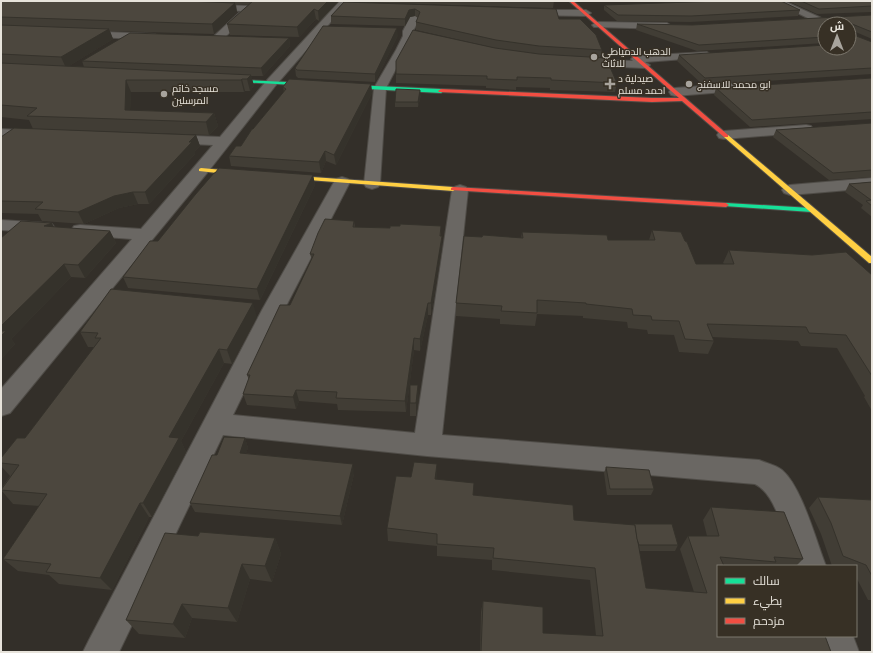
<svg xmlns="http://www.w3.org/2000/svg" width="873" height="653" font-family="Karla,Cairo,sans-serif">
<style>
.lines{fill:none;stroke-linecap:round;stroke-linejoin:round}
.street-casing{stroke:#4f4c47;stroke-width:2}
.fast-casing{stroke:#4f4c47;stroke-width:2}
.slow-casing{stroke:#4f4c47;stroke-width:2}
.jam-casing{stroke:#4f4c47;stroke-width:2}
.street{fill:#6a6763;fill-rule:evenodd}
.fast{fill:#16e098;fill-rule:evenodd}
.slow{fill:#ffcf43;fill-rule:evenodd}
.jam{fill:#f24e42;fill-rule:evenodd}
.wall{fill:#413d35}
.shaded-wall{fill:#35322b}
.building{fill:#4c473e;stroke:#35322b}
.poi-dot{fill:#a8a49d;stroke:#373025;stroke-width:1.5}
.labels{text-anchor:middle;stroke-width:3;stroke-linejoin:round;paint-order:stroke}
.far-poi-label{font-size:10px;fill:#e7e3db;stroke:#373025;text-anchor:start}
</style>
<rect width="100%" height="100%" fill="#332f29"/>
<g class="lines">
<g class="street-casing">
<g id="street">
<path d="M340 1H349L276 85 207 173 10 413 1 416V389L132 239 80 235 74 234 71 230 74 226 80 225 141 229 213 145 169 143 164 142 162 139 164 136 169 135 220 137 268 79Z"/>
<path d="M773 1H784L830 22 832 24H825V26H824Z"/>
<path d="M206 4 249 6 254 9 221 41 217 42 212 39 213 37 241 11 203 9 202 7 203 5Z"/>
<path d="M420 5 425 8 413 31V36L386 88 380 184 378 187 372 189 366 187 364 184 374 88 396 50 403 36V31L415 8Z"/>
<path d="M527 10H586L591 13 586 16 524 15 522 13 524 11Z"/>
<path d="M597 22 667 23 672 26 667 29 594 27 592 25Z"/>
<path d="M82 31 155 34 160 37 155 40 78 36 77 34Z"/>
<path d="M707 52 712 55 711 57 645 62 650 65 648 67 644 68 579 65 573 62 579 59 633 61 631 59 633 57 637 56Z"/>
<path d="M745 83 749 84 751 87 749 90 675 96 671 95 669 92 671 89 675 88Z"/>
<path d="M806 125 811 126 813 129 811 132 724 139 719 138 717 135 719 132 724 131Z"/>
<path d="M1 129 37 131 42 132 44 135 42 138 37 139 1 137Z"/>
<path d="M342 177 348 179 350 182 284 310 233 415 415 433 452 190 454 187 460 185 466 187 468 190 442 435 759 460C766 463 776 465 782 470 802 487 816 541 826 566H794C786 543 778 495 755 484L427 456 223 435 119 652H83L89 640 262 310 334 182 336 179Z"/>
<path d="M872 178V188L790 195 784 193 782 190 784 187 790 185Z"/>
<path d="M1 220 46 223 52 224 55 228 52 232 46 233 1 230Z"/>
<path d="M819 636H853L859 652H823Z"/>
</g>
</g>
<g class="fast-casing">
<g id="fast">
<path d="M222 79 441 89 444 91 441 93 220 81V79Z"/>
<path d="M726 203 811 208 815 210 811 212 724 206 723 205Z"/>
</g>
</g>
<g class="slow-casing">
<g id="slow">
<path d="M724 135H728L872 257V263H869L724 137Z"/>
<path d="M201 168 245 172 248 174 245 176 199 171V169Z"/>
<path d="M284 175 453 187 456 189 453 191 282 178V176Z"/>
</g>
</g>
<g class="jam-casing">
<g id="jam">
<path d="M569 1H573L728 135V137H724L682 101 652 102 439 92 438 91 441 89 652 98H679Z"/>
<path d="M453 187 726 203 729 205 726 207 451 190V188Z"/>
</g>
</g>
<use href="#street" class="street"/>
<use href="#fast" class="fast"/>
<use href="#slow" class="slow"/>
<use href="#jam" class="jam"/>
</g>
<g class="wall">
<path d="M1 1H339L319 21 316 19 299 37 230 35 227 24 249 5 236 4 237 12 214 34 110 31 113 39 69 66 84 67 82 61 289 38 290 46 263 76H251L254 86 250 91H245L244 92H131L130 110 214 113 218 126 209 135 33 129 29 120 1 117Z"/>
<path d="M350 1H554L553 8 350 2Z"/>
<path d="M788 1H872V12L817 14Z"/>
<path d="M344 2 559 19 602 50 600 58 617 83 615 92 550 90V88L516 87V90L486 88V86L396 83V74L495 48 416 30V22L418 18 415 16 410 17 405 26 331 24V16Z"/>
<path d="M604 5 800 10 798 16 690 22 617 21 604 10Z"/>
<path d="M872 15V39L851 30V34L872 42V74L703 85 677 61 679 55 849 48 825 24V43L697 51 636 30 637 24 692 25Z"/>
<path d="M398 35 375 82 298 78 296 76 295 68Z"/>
<path d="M872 78V119L750 127 714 95 716 88Z"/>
<path d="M371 84 372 93 336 165 326 161 321 173 231 166 229 156 241 146 253 129 284 92 283 87Z"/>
<path d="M421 95 418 107H395V102Z"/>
<path d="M872 123V177L829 180 773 137 776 130Z"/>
<path d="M196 135 200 146 195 151V154L149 204H138L119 208 84 224 42 221 38 214 1 213V137Z"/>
<path d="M313 175 315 185 260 300 128 288 123 277 158 241Z"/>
<path d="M872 182V217L861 208 863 205 845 192 849 184Z"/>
<path d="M354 221 355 227 390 228 441 226V236H442V247L431 315H428L420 351 414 350 406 412 338 410 337 404 299 401 296 409 247 405 243 394 249 380 247 375 290 305 312 260 310 254Z"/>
<path d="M54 227 110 231 116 243 85 278 71 277 11 339 15 344 1 359Z"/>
<path d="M652 230 685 241 696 264H724L723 263 729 250 872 275V411L864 397 865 396 837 348 801 346 798 341 712 337 714 341 708 354 679 352 674 335 648 334 647 330 628 328 627 322 583 318V316L537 314 535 326 500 324V319L456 316V303L482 237 521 238 522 232 608 240H649Z"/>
<path d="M257 317 232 364 224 363 181 441 186 452 152 517H149L112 590 59 584 49 575 18 571 3 559 39 506 13 504 1 490V489L10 476 1 466V458L25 438 95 347H88L80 332Z"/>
<path d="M419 398 416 416H410V403Z"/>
<path d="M245 438 248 448 246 453 354 474 342 525 195 512 190 503 217 455Z"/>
<path d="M606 467 654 489 651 495H607L604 473Z"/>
<path d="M411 477 437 478 436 479 473 495 678 545 675 551H639L646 588 694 592 680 549 688 536H707L703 520 711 507 803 559 796 566H718V636L831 652H480L481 612 483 601 543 633 596 636 590 580 492 570V560L437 556V546L388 541 387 528Z"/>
<path d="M818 497 872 500V600H868L856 577V566H832L821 534 809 508Z"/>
<path d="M198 536 275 538 281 554 272 582 250 579 237 622 192 618 185 638 139 634 126 620Z"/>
</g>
<g class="shaded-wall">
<path d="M328 1H339L319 21 318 11Z"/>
<path d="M235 3 237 12 214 34 212 24Z"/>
<path d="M314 9 316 19 299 37 297 27Z"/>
<path d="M415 9V16L410 17 405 26V19L409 10Z"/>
<path d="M397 28 398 35 375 82V74Z"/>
<path d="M109 29 113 39 66 68 61 57Z"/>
<path d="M289 38 290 46 263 76 261 68Z"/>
<path d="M251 75 254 86 250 91 247 79Z"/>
<path d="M242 79 245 91 244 92 241 80Z"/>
<path d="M126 80 131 92 130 119 125 110Z"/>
<path d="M371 84 372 93 336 165 334 155Z"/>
<path d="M420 90 421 95 418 107V102Z"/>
<path d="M214 113 218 126 209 135 206 122Z"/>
<path d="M196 135 200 146 195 151V154L149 204 145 192Z"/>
<path d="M325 151 326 161 321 173 319 162Z"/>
<path d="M313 175 315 185 260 300 257 289Z"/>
<path d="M133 192 138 204 119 208 84 224 78 212 114 196Z"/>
<path d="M52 223 58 235 44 226Z"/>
<path d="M110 231 116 243 85 278 78 265Z"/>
<path d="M442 236V247L431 315V303Z"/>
<path d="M64 264 71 277 11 339 15 344 1 359V326Z"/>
<path d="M253 303 257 317 232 364 227 350Z"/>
<path d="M428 303V315L420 351V339Z"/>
<path d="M414 338V350L406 412 405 401Z"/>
<path d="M219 349 224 363 181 441 186 452 152 517 143 503 169 437Z"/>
<path d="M418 385 419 398 416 416V403Z"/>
<path d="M296 390 299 401 296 409 293 397Z"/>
<path d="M245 438 248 448 243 462 240 453Z"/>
<path d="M353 464 354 474 342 525 340 516Z"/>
<path d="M437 464V478L435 492V479Z"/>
<path d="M140 503 149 517 112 590 100 578Z"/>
<path d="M275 538 281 554 272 582 265 566Z"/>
<path d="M242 564 250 579 237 622 228 608Z"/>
<path d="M182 604 192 618 185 638 173 624Z"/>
</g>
<g class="building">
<path d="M1 1H185L235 3 212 24 1 17Z"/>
<path d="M253 1H328L318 11 314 9 297 27 227 24Z"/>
<path d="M720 1H781L800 10 691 16 618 15 604 5Z"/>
<path d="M801 1H872V6L819 9Z"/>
<path d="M344 2 556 9 559 19H580L596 35 602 50 539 46 496 40 416 22 420 12 415 9 409 10 405 19 331 16Z"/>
<path d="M872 15V32L852 24 850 25 851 34 872 42V68L705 78 679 55 825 45V48H849V24H825V37L699 45 637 24 692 25Z"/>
<path d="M1 25 109 29 61 57 1 54Z"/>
<path d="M323 26 397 28 375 74 297 70 295 68Z"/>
<path d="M413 30 495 48 539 54 606 58 617 83 551 80V78L517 77V80L487 79V76L396 74V61Z"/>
<path d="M130 33 289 38 261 68 82 61Z"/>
<path d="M1 63 251 75 247 79H242L241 80H126L125 110 214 113 206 122 27 116 37 108 1 105Z"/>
<path d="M872 78V112L752 120 716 88Z"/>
<path d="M289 79 371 84 334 155 325 151 319 162 229 156 236 146H241L252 129H253L286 89 283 87Z"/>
<path d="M396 89 420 90 418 102H395Z"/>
<path d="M872 123V170L833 173 776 130Z"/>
<path d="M14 128 196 135 189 142H192L145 192H133L114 196 78 212 35 209 43 202 1 201V137Z"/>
<path d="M219 168 313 175 257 289 123 277 150 241H158L195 195 214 173H215Z"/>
<path d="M872 182V206L866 201 871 200 849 184Z"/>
<path d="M325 219 354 221 353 227 390 228V226H400V224L441 226 440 236H442L431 303H428L420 339 414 338 405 401 336 398 337 392 296 390 293 397 243 394 250 375H247L280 305H290L314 254H310L318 233Z"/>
<path d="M21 221 52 223 44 226 110 231 78 265 64 264 1 326V238Z"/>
<path d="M652 230 681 232 685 241 687 242 696 264H734L729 250 812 255 846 252 872 275V376L846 335 809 333 806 327 707 324 714 341 685 339 679 321 652 320 651 316 633 315 632 309 586 304V303L537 300V313L501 311 502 306 456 303 464 236 482 237 483 235 523 238 522 232 607 235 608 240H655Z"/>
<path d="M111 289 253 303 227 350 219 349 169 437 179 438 143 503H140L100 578 46 572 51 564 3 559 47 494 1 490 19 465 1 463V458L17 438H25L101 338H95L98 333 80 332Z"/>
<path d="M1 331H6L1 336Z"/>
<path d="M410 385H418L416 403H410Z"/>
<path d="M224 437 245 438 240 453 353 464 340 516 190 503 212 455H217Z"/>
<path d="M414 462 437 464 435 479 474 483 473 495 573 505 574 520 635 525 646 588 707 593 688 536H719L711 507 784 512 803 559 774 557 776 562 720 557 724 566H718V636H825L831 652H481L483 601 543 607V633L603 636 595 568 493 558 494 548 437 544V534L387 528 396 476 411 477Z"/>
<path d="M606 467 649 470 654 489H610Z"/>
<path d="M818 497 872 500V576L866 565 843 556 831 523Z"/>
<path d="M633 524H672L678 545H639L637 539 635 525Z"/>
<path d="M200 532 275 538 265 566 242 564 228 608 182 604 173 624 126 620 165 533 198 536Z"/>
</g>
<g class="poi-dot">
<circle cx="594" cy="57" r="4"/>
<path d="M608 78h4v4h4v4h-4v4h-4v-4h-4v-4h4z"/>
<circle cx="689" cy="84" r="4"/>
<circle cx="164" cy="94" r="4"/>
</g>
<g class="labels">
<g class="far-poi-label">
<text x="602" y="55">الدهب الدمياطي<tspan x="602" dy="12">للاثاث</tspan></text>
<text x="618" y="82">صيدلية د<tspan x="618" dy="12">احمد مسلم</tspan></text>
<text x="697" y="88">ابو محمد للاسفنج</text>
<text x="172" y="92">مسجد خاتم<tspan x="172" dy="12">المرسلين</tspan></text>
</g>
</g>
<rect width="873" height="653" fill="none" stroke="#e7e3db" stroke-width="4"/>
<rect x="717" y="565" width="140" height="72" fill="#373025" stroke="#7d786e"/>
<rect x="725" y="578" width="20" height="6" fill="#16e098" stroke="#7d786e"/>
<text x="753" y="585" font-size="12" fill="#e7e3db">سالك</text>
<rect x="725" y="598" width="20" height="6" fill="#ffcf43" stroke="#7d786e"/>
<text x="753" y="605" font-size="12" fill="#e7e3db">بطيء</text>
<rect x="725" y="618" width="20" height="6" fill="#f24e42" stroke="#7d786e"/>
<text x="753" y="625" font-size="12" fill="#e7e3db">مزدحم</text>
<g transform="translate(837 36)"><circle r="19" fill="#373025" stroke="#7d786e"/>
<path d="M0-3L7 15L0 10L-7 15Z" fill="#a8a49d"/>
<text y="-6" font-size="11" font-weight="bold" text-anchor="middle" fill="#e7e3db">ش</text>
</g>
</svg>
